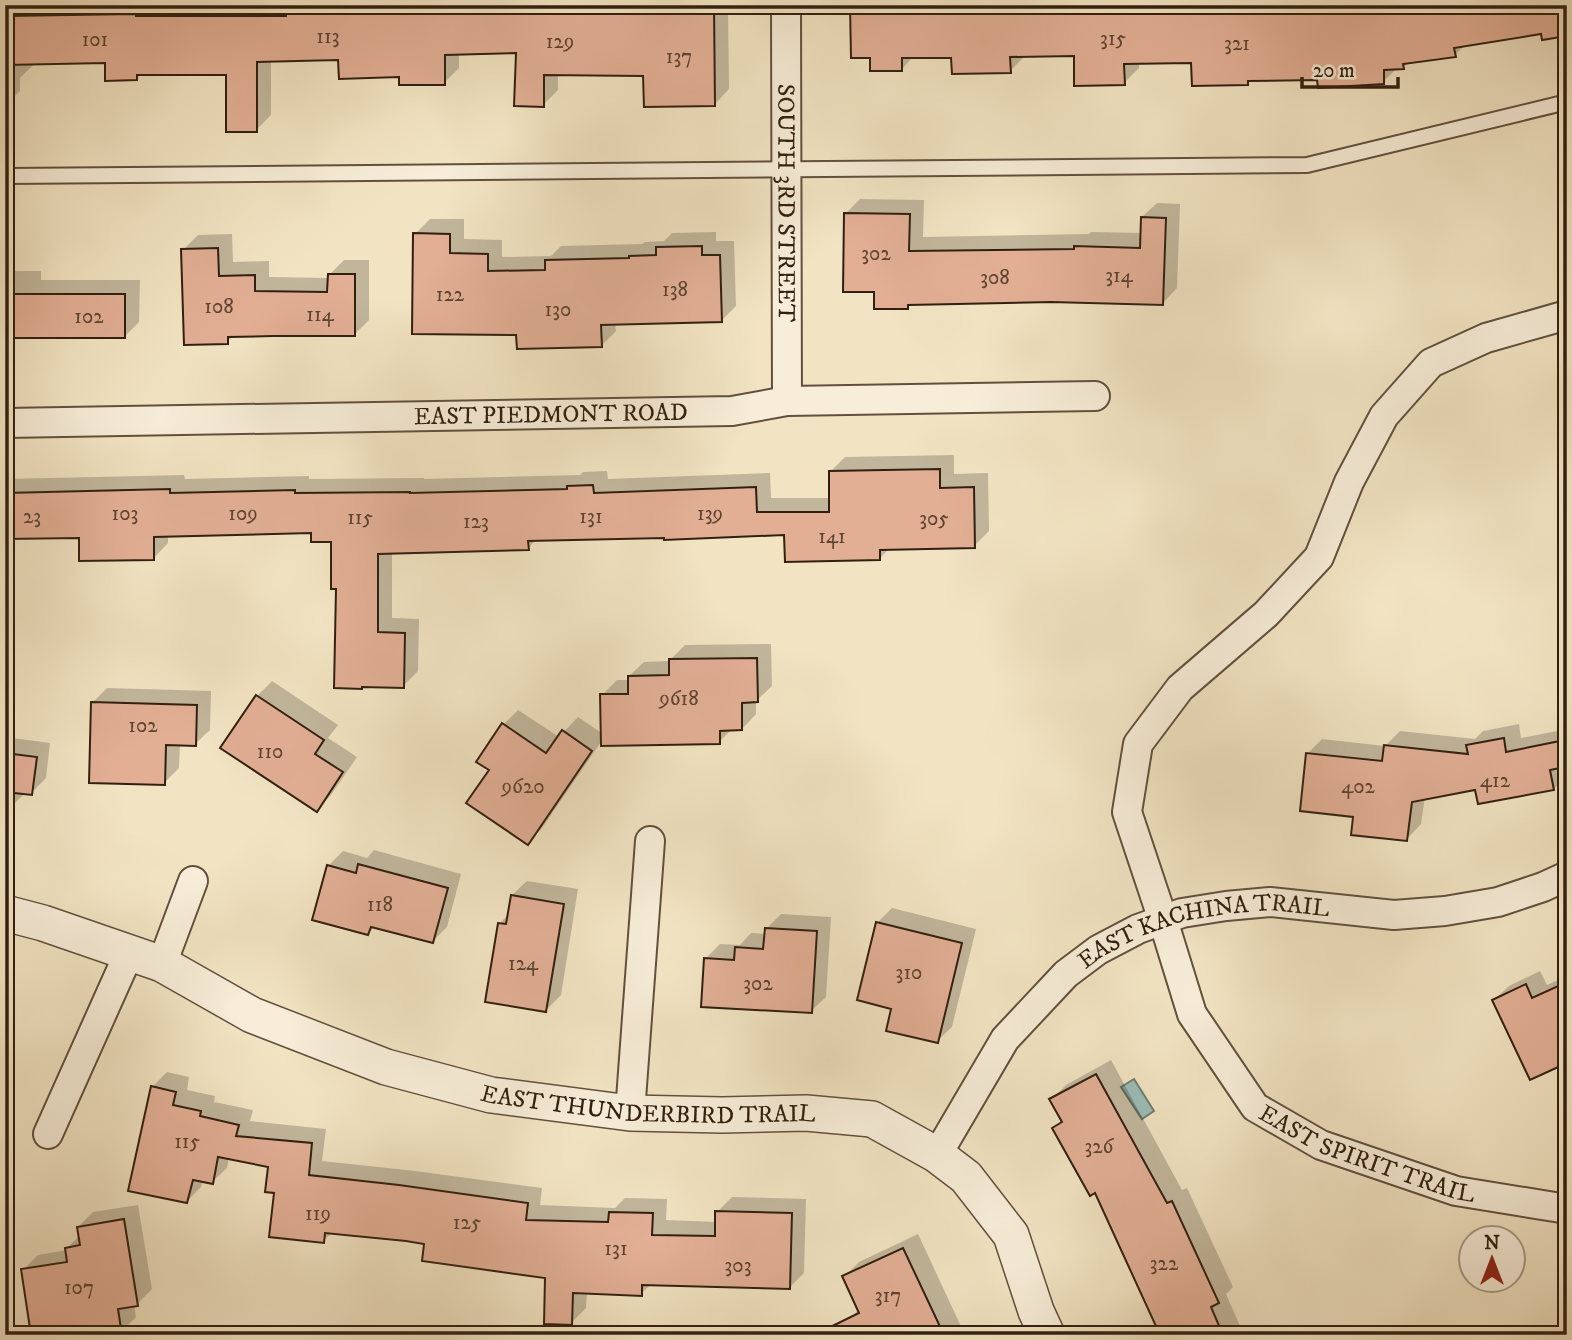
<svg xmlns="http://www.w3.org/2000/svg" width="1572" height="1340" font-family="'IM FELL DW Pica',serif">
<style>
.water{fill:#9bbeb7;stroke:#717e74;stroke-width:2}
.shadow{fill:#0003}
.building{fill:#e2af95;stroke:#321f10;stroke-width:2}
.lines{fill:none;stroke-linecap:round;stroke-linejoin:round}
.service-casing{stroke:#62503d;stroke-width:18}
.minor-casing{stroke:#62503d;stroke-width:32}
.tertiary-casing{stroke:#62503d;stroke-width:38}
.service{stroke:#f7edd8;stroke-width:14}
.minor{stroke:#f7edd8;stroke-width:28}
.tertiary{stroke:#f7edd8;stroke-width:35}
.labels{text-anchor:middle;stroke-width:6;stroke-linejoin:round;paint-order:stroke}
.number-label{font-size:21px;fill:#5e4331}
.street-label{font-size:24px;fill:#321f10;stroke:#f7edd8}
</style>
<rect width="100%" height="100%" fill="#f2e4c3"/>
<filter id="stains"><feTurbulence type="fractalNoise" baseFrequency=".00286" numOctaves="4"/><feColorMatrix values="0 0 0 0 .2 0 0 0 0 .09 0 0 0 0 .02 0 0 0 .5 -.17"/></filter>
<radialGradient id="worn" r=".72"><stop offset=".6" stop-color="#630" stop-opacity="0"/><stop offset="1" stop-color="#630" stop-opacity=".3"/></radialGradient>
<path class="water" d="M1134 1079 1154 1111 1142 1119 1121 1087Z"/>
<g class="shadow">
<path d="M5 5H728L729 89 715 104 645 75 558 73V90L543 105 517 51 459 53V68L444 83 400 76 340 59 271 60V115L256 130 228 73H142L136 79 106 61 34 64 20 78V91L5 106Z"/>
<path d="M852 5H1567L1543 32 1466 44 1455 55 1409 62 1403 68H1397L1383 82 1319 78 1251 79 1247 83 1193 61 1139 62V68L1124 83 1076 54 1025 56 1010 71 953 56H914L902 69 872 56Z"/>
<path d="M860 199 924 200 923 237 1089 234 1091 232 1142 233V217L1157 203 1180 204 1177 288 1163 303 1051 301 911 304 907 307 876 291 845 214Z"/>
<path d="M430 219H464V239L502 240V257L551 256 561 246 642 244 645 242 664 241 672 233 716 232V241H734L736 306 721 321 615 323 616 331 601 346 518 333 415 234Z"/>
<path d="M232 234 233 262 269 261V277L329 278V275L344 260H369V320L354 335H234L227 342 183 250 198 235Z"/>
<path d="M5 271H41V280H140L139 322 124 337 5 336Z"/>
<path d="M954 455V474L988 473 989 531 974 546 890 548 879 559 786 534 537 539 528 548 392 551V618L419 619 418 671 403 686 338 587 333 540 312 532 168 535V543L154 558 81 536 5 538V479L184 475 185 479 309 476V479L424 478V479L580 475 583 472 607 471 608 479 770 473 771 498H831L830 472 845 457Z"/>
<path d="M771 644 772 686 756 701V714L742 729H732L719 742 603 739 542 828 528 842 491 770 503 725 518 710 559 737 578 717 603 734 602 695 617 680H630L629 676 644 662 669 661 685 645Z"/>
<path d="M272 681 338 725 328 738 357 757 331 795 316 810 257 696Z"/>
<path d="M107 688 211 691 210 730 195 744H180L179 768 164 783 93 702Z"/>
<path d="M1519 724 1521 738 1567 729V775L1554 789 1476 788 1425 797 1421 824 1407 839 1355 816 1308 753 1322 739 1385 746 1400 731 1475 739 1483 731Z"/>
<path d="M5 737 50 743 46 778 31 793 26 792 12 806 5 805Z"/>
<path d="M374 850 461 874 447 927 433 941 375 926 368 933 328 866 343 851 367 858Z"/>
<path d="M527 881 578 889 561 995 546 1010 500 923 509 914 512 895Z"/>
<path d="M892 908 976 929 952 1027 937 1041 893 1008 877 923Z"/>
<path d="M781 914 831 917 826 997 811 1011 705 959 720 944 740 945 751 933 766 934V929Z"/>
<path d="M1540 971 1547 985 1567 976V1061L1494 1000 1509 986Z"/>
<path d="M1111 1060 1182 1190 1187 1188 1233 1287 1226 1294 1244 1335H1185L1096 1190 1054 1128 1062 1119 1051 1100 1066 1085Z"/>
<path d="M167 1072 189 1077 187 1090 215 1096 214 1102 253 1110 250 1121 326 1129 322 1161 415 1171 542 1188 540 1205 615 1208 625 1198 667 1199 666 1220 717 1222V1212L732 1197 806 1199 804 1273 790 1287 651 1284 641 1294 587 1292 586 1308 571 1323 547 1276 426 1243 333 1232 323 1241 276 1191 270 1165 229 1157 227 1168 212 1182 203 1180 201 1187 187 1201 152 1087Z"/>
<path d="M138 1205 152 1289 137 1304H134L136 1317 121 1332 23 1270 38 1255 67 1250V1248L80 1235 78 1227 93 1212Z"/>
<path d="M918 1234 965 1335H856L849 1320 859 1309 844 1277 859 1262Z"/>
</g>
<g class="building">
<path d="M422 5 642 9V6L714 5 715 106 644 107 643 76 544 75V107L514 106 516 53 445 55V85H399V77L339 79 338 60 257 62V132H226V75H137V80L105 81V63L5 65V16L136 14V16H286V13L397 10V6Z"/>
<path d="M850 5H1044V13L1101 12 1100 5H1567V36L1542 40 1541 34 1454 48 1456 57 1403 64 1404 69 1384 70V84L1318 88 1317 80 1248 81V85L1192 86 1191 63 1124 64 1125 85 1074 86V56L1010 57 1011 73 952 74 951 58H902V71H870V58H851Z"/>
<path d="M844 213 910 214 909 251 1074 249V246L1140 248 1141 217 1166 218 1163 305 1051 302 908 305V309H874V292H843Z"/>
<path d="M413 233 450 234V253L488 254V271L545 270V260L629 258V256L656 255V247L702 246V255H720L722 322 601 325 602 347 517 349 516 335 412 334Z"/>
<path d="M218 248 219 276 255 275V291L327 292 328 274H355V336H273L228 337V344L184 345 181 249Z"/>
<rect x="5" y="294" width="120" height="44"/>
<path d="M940 469V488L974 487 975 548 880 550V560L785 562 784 535 664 540V538L528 541 529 550 378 554V632L405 633 404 688 362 687V689L334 688 336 589H331V542H311V533L154 537V560L79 561V538L5 539V493L170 489V493L295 490V493L410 492V493L567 489V486L593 485 594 493 756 487 757 512H829V471Z"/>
<path d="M757 658 758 702 742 703V730L720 731V744L601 746 600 694H628V676L669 675V659Z"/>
<path d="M256 695 324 740 315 754 343 772 317 812 220 748Z"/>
<path d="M91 702 197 705 196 746 166 745 165 785 89 783Z"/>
<path d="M502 723 546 753 562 730 592 751 528 845 466 803 489 770 476 762Z"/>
<path d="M1504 738 1506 752 1560 741 1565 767 1550 770 1554 790 1478 804 1475 790 1412 802 1407 841 1351 835 1353 817 1300 811 1306 753 1382 761 1384 745 1468 754 1466 745Z"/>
<path d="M5 753 37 757 32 795 5 792Z"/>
<path d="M358 864 448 888 433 943 371 927 368 935 312 920 327 865 356 873Z"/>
<path d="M511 895 564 904 546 1012 485 1002 498 923 506 924Z"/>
<path d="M876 922 962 943 938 1043 886 1031 891 1009 857 1000Z"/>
<path d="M765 928 817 931 812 1013 701 1007 704 958 734 960 735 947 763 949Z"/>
<path d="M1567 982V1063L1530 1080 1492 1000 1526 984 1532 998Z"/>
<path d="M1096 1074 1167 1203 1172 1201 1219 1303 1211 1307 1223 1335H1160L1095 1193 1090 1196 1052 1128 1062 1122 1049 1099Z"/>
<path d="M151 1086 176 1092 173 1105 201 1111 200 1116 239 1125 236 1136 312 1143 309 1175 399 1185 528 1203 526 1220 608 1222 609 1212 653 1213 652 1235 715 1236V1211L792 1213 790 1289 642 1285V1296L573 1293 572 1325 544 1324 545 1278 422 1261 424 1244 406 1241 325 1233 324 1243 269 1237 274 1193 265 1192 268 1167 218 1157 213 1184 193 1180 187 1203 128 1191Z"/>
<path d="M124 1219 138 1306 118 1309 122 1335H31L21 1269 67 1262 65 1248 80 1245 77 1227Z"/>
<path d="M903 1248 944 1335H814L859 1313 842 1276Z"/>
</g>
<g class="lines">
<g class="service-casing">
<path id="service" d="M5 176 1307 165 1567 102"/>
</g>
<g class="minor-casing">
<g id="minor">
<path id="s1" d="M786 5 787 401"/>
<path id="s2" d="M1567 315 1486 338 1431 363 1384 416 1349 482 1319 557 1266 614 1180 688 1138 744 1127 812 1163 920 1192 1014 1255 1107 1321 1145 1456 1191 1567 1209"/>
<path id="s3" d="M5 423 732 411 787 401 1095 396"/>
<path d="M162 964 193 881"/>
<path d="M630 1113 650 841"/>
<path d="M48 1134 129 953"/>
<path id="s4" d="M937 1155 1005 1039 1066 974 1098 950 1138 929 1182 913 1226 906 1270 902 1394 915 1445 911 1498 902 1543 887 1567 876"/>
</g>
</g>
<g class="tertiary-casing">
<g id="tertiary">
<path id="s5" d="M5 913 43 923 162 964 252 1015 386 1067 491 1095 630 1113 722 1115 806 1113 872 1119 937 1155 966 1177 1011 1235 1036 1311 1047 1335"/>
</g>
</g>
<use href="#service" class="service"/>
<use href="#minor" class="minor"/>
<use href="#tertiary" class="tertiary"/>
</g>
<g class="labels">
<g class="number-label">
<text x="328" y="43">113</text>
<text x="1113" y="45">315</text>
<text x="95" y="46">101</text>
<text x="560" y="48">129</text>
<text x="1237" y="50">321</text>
<text x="679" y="63">137</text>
<text x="876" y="260">302</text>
<text x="1119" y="282">314</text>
<text x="995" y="284">308</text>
<text x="675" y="296">138</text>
<text x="450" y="301">122</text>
<text x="219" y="313">108</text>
<text x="558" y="316">130</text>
<text x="320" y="321">114</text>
<text x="89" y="323">102</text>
<text x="125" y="520">103</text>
<text x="243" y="520">109</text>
<text x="710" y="520">139</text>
<text x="32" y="523">23</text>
<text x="591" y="523">131</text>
<text x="360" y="524">115</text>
<text x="934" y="525">305</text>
<text x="476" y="528">123</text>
<text x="832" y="543">141</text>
<text x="679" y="705">9618</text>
<text x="143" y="732">102</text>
<text x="270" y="758">110</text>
<text x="1495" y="787">412</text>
<text x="523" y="793">9620</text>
<text x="1358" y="793">402</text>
<text x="380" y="911">118</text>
<text x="523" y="970">124</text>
<text x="909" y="979">310</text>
<text x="758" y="990">302</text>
<text x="187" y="1148">115</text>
<text x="1099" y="1153">326</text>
<text x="318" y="1220">119</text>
<text x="467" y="1229">125</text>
<text x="616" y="1255">131</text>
<text x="1164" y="1270">322</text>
<text x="738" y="1272">303</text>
<text x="79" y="1294">107</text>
<text x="888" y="1302">317</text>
</g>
<g class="street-label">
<text dy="8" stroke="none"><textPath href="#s1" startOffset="198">SOUTH 3RD STREET</textPath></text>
<text dy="8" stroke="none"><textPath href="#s3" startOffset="546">EAST PIEDMONT ROAD</textPath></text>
<text dy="8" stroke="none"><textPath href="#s4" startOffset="373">EAST KACHINA TRAIL</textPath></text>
<text dy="8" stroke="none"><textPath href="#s5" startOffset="679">EAST THUNDERBIRD TRAIL</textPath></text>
<text dy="8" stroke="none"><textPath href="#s2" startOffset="1148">EAST SPIRIT TRAIL</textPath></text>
</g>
</g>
<rect width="1572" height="1340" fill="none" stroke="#f2e4c3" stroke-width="28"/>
<rect x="7" y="7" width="1558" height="1326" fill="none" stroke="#321f10" stroke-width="3.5"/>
<rect x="14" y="14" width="1544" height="1312" fill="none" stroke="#321f10" stroke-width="2"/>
<g transform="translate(1492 1259)"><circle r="33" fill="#f7edd8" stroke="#a89b88" stroke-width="2"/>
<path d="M0-5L12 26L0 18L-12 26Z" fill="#8f2418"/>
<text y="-10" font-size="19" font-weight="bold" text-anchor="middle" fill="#321f10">N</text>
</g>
<path d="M1302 77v10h96v-10" fill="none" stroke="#321f10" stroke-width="3.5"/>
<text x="1313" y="77" font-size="21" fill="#321f10" stroke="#f7edd8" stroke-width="5" paint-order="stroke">20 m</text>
<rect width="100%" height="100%" filter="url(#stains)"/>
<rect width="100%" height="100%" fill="url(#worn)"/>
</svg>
